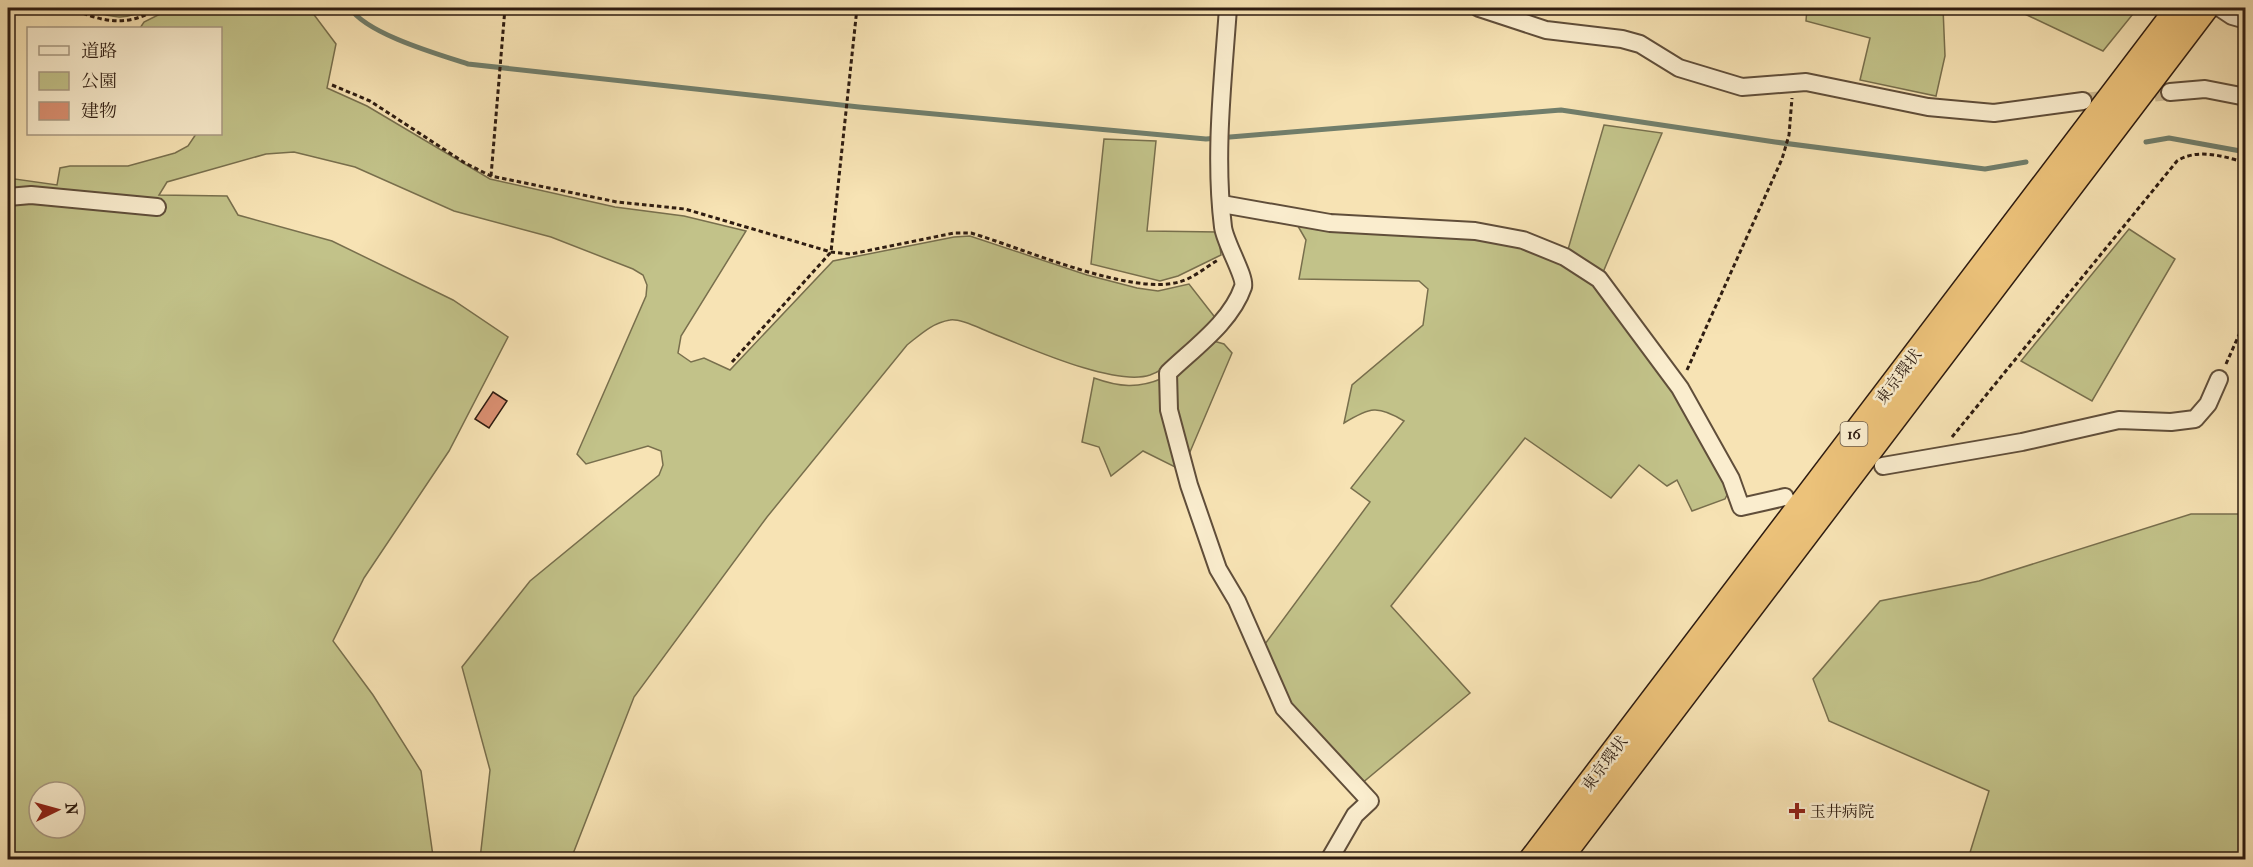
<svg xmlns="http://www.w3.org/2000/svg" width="2253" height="867" font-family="'IM FELL French Canon','Noto Serif JP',serif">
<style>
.green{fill:#c2c289;stroke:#786f4d;stroke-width:1.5;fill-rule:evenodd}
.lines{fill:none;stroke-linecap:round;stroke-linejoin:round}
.stream{stroke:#717e6b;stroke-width:5}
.building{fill:#da8f71;stroke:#2e1c11;stroke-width:1.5}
.minor-tunnel{stroke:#cfbb93;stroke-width:16;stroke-dasharray:16 8;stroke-linecap:butt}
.minor-casing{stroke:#604e3a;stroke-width:20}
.highway-casing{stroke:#2e1c11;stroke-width:27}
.path{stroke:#2e1c11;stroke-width:3;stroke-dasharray:4.5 3;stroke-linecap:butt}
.minor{stroke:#faedce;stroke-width:16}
.highway{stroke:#ecc27a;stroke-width:24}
.poi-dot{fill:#8f2418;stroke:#faedce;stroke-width:2}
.labels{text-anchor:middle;stroke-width:5;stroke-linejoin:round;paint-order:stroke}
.shield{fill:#faedce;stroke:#6b5b4a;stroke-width:1.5}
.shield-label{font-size:15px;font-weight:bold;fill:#2e1c11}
.street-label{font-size:16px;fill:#2e1c11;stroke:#faedce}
.poi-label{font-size:16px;fill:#2e1c11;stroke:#faedce;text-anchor:start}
</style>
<rect width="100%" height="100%" fill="#f7e3b4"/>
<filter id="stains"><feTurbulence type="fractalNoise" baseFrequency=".00333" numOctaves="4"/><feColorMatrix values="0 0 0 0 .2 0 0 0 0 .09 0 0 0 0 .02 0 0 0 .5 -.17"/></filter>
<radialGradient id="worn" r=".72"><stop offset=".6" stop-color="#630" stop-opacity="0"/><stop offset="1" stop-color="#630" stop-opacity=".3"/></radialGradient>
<g class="green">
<path d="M81 8H147C124 24 106 15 81 8Z"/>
<path d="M152 8H309L336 44 327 88 367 106 490 179 615 207 684 216 746 231 681 336 678 353 691 362 704 358 730 370 833 261 954 237 970 236 1087 275 1137 288 1158 291 1189 284 1217 320C1198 337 1175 366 1150 375 1114 387 1025 346 989 332 979 328 960 318 950 320 932 323 921 334 907 345L767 517 634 697 571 859H480L490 770 462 667 530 581 659 475 663 465 661 451 648 446 586 464 577 454 646 296 647 285 643 275 633 269 551 237 454 211 355 167 294 152 266 154 167 182 159 195 227 196 238 215 332 241 453 300 508 337 449 451 364 578 333 641 373 695 421 771 433 856 439 859 8 860V178L57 185 60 168 70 166H128L175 153 188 146 196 134H220V28H140L144 22 160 14ZM39 792H75V828H39Z"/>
<path d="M1807 8H1943L1945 56 1936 96 1860 80 1870 38 1806 21Z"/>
<path d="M2012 8H2124L2133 14 2103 51Z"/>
<path d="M1604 125 1662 133 1601 277 1567 253Z"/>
<path d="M1104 139 1156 141 1147 231 1218 232 1221 255 1178 276 1160 281 1091 264Z"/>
<path d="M1295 221 1476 236 1521 246 1563 260 1598 283 1671 385 1729 491 1725 499 1692 511 1677 480 1667 486 1639 465 1611 498 1525 438 1391 606 1470 693 1361 784 1288 704 1262 648 1370 502 1351 488 1404 421C1378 405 1370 407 1344 423L1352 385 1423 325 1428 289 1419 281 1299 279 1306 240Z"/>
<path d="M2129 229 2175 259 2092 401 2021 361Z"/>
<path d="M1210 340 1224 344 1232 353 1187 459 1174 407 1175 374Z"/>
<path d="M1094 378C1119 387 1138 389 1163 378L1181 470 1143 451 1111 476 1099 447 1082 442Z"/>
<path d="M2191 514H2245V859H1968L1989 791 1829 721 1813 679 1880 601 1979 581Z"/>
</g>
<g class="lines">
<g class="stream">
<path d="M350 8C367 34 437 54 468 64L859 107 1206 139 1561 110 1775 142 1985 169 2026 162"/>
<path d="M2146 142 2169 138 2246 152"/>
</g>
</g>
<path class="building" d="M493 392 507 401 489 428 475 419Z"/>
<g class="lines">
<path class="minor-tunnel" d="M2083 101 2170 92"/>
<g class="minor-casing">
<g id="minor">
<path d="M1228 8C1223 80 1214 155 1223 227 1225 243 1246 277 1243 287 1231 322 1194 348 1168 373L1169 410 1189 485 1218 569 1237 601 1284 708 1370 801 1355 815 1329 860"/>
<path d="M1479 8 1546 30 1622 39 1640 44 1679 68 1742 87 1806 82 1928 107 1994 113 2083 101"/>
<path d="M2220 8 2232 16 2246 20"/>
<path d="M2170 92 2205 89 2246 97"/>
<path d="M8 197 31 195 157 207"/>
<path d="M1222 204 1330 223 1475 231 1523 240 1565 257 1599 279 1680 388 1731 479 1741 507 1785 497"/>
<path d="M1883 466 2022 442 2119 420 2171 422 2195 419 2208 404 2219 379"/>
</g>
</g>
<g class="highway-casing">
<g id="highway">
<path d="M1531 860 2178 8"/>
<path d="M1559 860 2206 8"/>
</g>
</g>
<g class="path">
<path d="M69 8C102 21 124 28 155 10"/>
<path d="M332 85 370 101 465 163 491 176 617 202 685 209 831 252 851 254 954 233H971C1022 248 1131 296 1179 282 1192 279 1206 267 1218 260"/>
<path d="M491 176 505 8"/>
<path d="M732 362 831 252 857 8"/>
<path d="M2226 364 2246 319"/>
<path d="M1687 370 1782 159 1789 135 1792 98"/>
<path d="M1952 437 2177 161C2197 148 2224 156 2246 163"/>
</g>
<use href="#minor" class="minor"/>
<use href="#highway" class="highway"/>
</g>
<path class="poi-dot" d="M1794 802h6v6h6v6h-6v6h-6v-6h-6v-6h6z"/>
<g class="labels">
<rect class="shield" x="1840.5" y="422" width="27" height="24" rx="4.5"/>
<g class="shield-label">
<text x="1854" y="439">16</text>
</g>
<g class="street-label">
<text transform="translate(1898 376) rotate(-53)" y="6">東京環状</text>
<text transform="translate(1604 763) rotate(-53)" y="6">東京環状</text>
</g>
<g class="poi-label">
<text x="1810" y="817">玉井病院</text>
</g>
</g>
<rect width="2253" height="867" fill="none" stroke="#f7e3b4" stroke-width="30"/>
<rect x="9" y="9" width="2235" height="849" fill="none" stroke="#2e1c11" stroke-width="3"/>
<rect x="15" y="15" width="2223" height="837" fill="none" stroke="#2e1c11" stroke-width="1.5"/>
<rect x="27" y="27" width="195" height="108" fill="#faedce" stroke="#a89982" stroke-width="1.5"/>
<rect x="39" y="46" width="30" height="9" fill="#faedce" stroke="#a89982" stroke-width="1.5"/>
<text x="81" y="57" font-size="18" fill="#2e1c11">道路</text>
<rect x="39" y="72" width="30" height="18" fill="#c2c289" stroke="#a89982" stroke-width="1.5"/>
<text x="81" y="87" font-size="18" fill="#2e1c11">公園</text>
<rect x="39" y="102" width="30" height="18" fill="#da8f71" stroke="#a89982" stroke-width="1.5"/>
<text x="81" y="117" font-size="18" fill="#2e1c11">建物</text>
<g transform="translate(57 810) rotate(85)"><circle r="28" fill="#faedce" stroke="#a89982" stroke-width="1.5"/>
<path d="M0-4.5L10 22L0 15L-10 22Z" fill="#8f2418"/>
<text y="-9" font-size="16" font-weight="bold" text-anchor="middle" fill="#2e1c11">N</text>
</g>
<rect width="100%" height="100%" filter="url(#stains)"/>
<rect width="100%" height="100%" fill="url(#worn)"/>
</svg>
